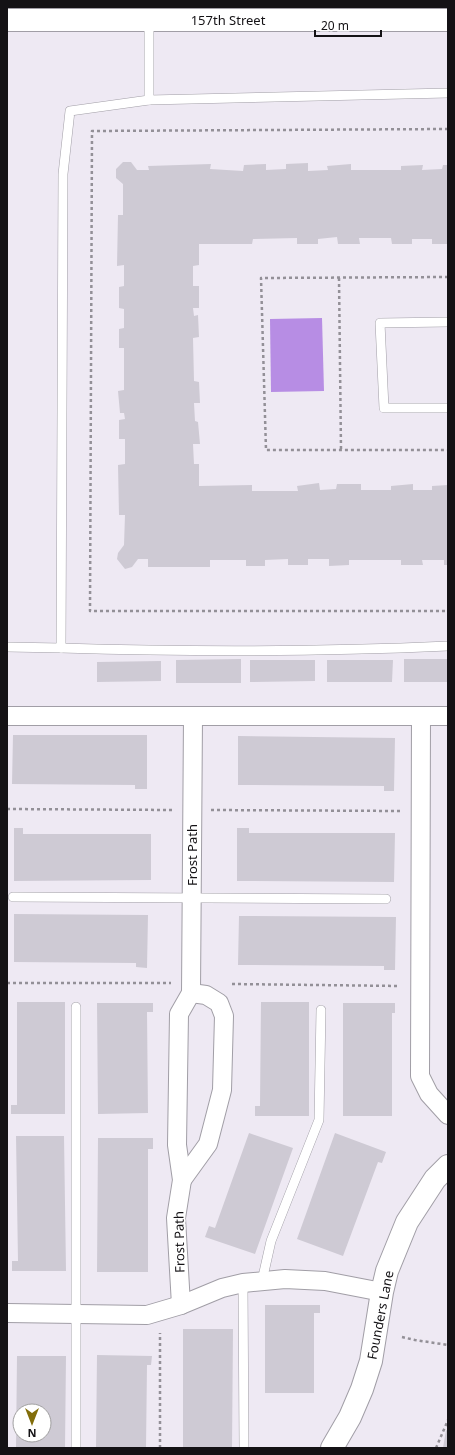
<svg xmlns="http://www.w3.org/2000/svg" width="455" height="1455" font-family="'Noto Sans',sans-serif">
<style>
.water{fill:#b78de4}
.building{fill:#cecad4;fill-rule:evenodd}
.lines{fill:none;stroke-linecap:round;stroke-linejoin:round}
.service-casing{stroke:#a19ea6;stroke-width:10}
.minor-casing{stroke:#a19ea6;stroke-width:20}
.tertiary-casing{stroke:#a19ea6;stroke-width:24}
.path{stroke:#939097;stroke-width:2.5;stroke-dasharray:3 3;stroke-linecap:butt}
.service{stroke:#fff;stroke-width:9}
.minor{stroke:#fff;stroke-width:18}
.tertiary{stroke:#fff;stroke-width:22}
.labels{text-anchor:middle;stroke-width:3.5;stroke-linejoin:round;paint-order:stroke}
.street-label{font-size:13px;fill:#141215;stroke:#fff}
</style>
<rect width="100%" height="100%" fill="#eee9f3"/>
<path class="water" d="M322 318 324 391 271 392 270 319Z"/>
<g class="building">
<path d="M123 162H131L137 170H149L148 166 211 164 210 169 243 171 244 165 266 164V170L286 169V164L308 163V171L328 170 327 166 351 164V170H401V166L423 165 422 170 442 169 443 165H448V244H432V239H412V244H392L391 238H359L360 244H338L337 237 318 239V244H297V238L253 239 252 244H199V265L193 266V286H199V308H193L194 316 198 315 199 337 193 338 194 381 199 382 200 403H194L195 421 198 422 200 444H193L194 464H199V486L252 485V491H298L297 486 319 483 320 490 336 489 337 484H361V490H391V486L413 484V490H432V486L448 485V565H444V560H422L423 565H401V560H349V565L329 566V559H308V565H288V559L265 560V566H246V560H210V567H148V559H138L132 567 125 569 117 559 118 553 124 545 125 515H119L118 465 125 464V439H119V420L125 419 124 413H120L118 391 124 390V348H119V329L124 328V309L119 308V287L124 286V265L117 266 118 215H123V184L116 178V169Z"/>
<path d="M241 659V683H176V660Z"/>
<rect x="404" y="659" width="44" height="23"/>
<path d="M250 660H315V681L250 682Z"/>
<path d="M327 660H393L392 682H327Z"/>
<path d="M161 661V681L97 682V662Z"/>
<path d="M13 735H147V789H135V785L12 784Z"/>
<path d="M238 736 395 738 394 791H384V786L238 785Z"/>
<path d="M14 828H23V834H151V880L14 881Z"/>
<path d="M237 828H249V833H395L394 882 237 881Z"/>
<path d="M14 914 148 915 147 968 136 967V963L14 962Z"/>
<path d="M239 916 396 917 395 970H384V966L238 965Z"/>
<path d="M17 1002H65V1114H11V1105H17Z"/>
<path d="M261 1002H309V1116H255V1106H260Z"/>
<path d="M97 1003H153V1012H147L148 1113 98 1114Z"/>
<path d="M343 1003H395V1013H392V1116H343Z"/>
<path d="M249 1133 293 1148 255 1254 205 1237 209 1226 215 1228Z"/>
<path d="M335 1133 386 1152 382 1163 378 1162 343 1256 297 1239Z"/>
<path d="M16 1136H64L66 1271H12V1261H18Z"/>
<path d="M98 1138H153V1149H148V1272H97Z"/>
<path d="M265 1305H320V1313H314V1393H265Z"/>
<path d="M183 1329H233L232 1448H183Z"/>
<path d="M97 1355 152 1356 151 1365H147L146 1448H96Z"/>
<path d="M17 1356H66L65 1448H16ZM20 1411H44V1435H20Z"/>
<path d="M446 1430 448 1431V1448H443Z"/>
</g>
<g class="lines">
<g class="service-casing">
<g id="service">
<path d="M149 21V100"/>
<path d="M448 322 380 323 384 408H448"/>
<path d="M7 647 61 648 63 174 70 111 149 100 448 93"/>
<path d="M61 648C190 652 319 652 448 646"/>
<path d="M13 897 386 899"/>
<path d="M262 1281 271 1241 319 1120 321 1010"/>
<path d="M243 1283 244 1448"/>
<path d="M76 1448V1007"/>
</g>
</g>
<g class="minor-casing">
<g id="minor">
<path d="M7 716H448"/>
<path d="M421 716 420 1076 429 1094 448 1115"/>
<path d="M182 1180 208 1144 222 1090 224 1016 219 1003 206 995 191 993"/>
<path d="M181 1305 176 1218 182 1180 177 1145 179 1014 191 993 193 717"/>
<path d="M7 1313 147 1315 181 1305 222 1288 243 1283 285 1279 325 1281 382 1292"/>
</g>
</g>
<g class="tertiary-casing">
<g id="tertiary">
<path d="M7 20H448"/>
<path d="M332 1448 350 1417 362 1389 371 1361 382 1292 387 1271 407 1222 435 1179 448 1166"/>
</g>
</g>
<g class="path">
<path d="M448 129 92 131 90 611H448"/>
<path d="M448 277 261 278 266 450H448"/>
<path d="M339 278 341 450"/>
<path d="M7 809 172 810"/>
<path d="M211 810 400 811"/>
<path d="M7 983H171"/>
<path d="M232 984 400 986"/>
<path d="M402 1337 415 1340 448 1345"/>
<path d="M160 1448V1333"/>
<path d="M436 1448 448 1420"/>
</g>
<use href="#service" class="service"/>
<use href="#minor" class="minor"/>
<use href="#tertiary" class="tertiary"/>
</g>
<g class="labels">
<g class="street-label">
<text x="228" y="25">157th Street</text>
<text transform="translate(192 855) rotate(-90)" y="5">Frost Path</text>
<text transform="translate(179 1242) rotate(-91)" y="5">Frost Path</text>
<text transform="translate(380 1315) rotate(-79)" y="5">Founders Lane</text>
</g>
</g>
<rect width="455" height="1455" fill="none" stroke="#141215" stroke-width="16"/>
<g transform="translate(32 1423) rotate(180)"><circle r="19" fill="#ffffff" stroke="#a1a0a1"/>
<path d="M0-3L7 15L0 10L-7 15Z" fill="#826d0a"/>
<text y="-6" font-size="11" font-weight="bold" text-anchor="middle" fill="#141215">N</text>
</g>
<path d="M315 30v6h66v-6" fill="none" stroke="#141215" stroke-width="2"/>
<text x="321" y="30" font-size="12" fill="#141215" stroke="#ffffff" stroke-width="3" paint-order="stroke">20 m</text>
</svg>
